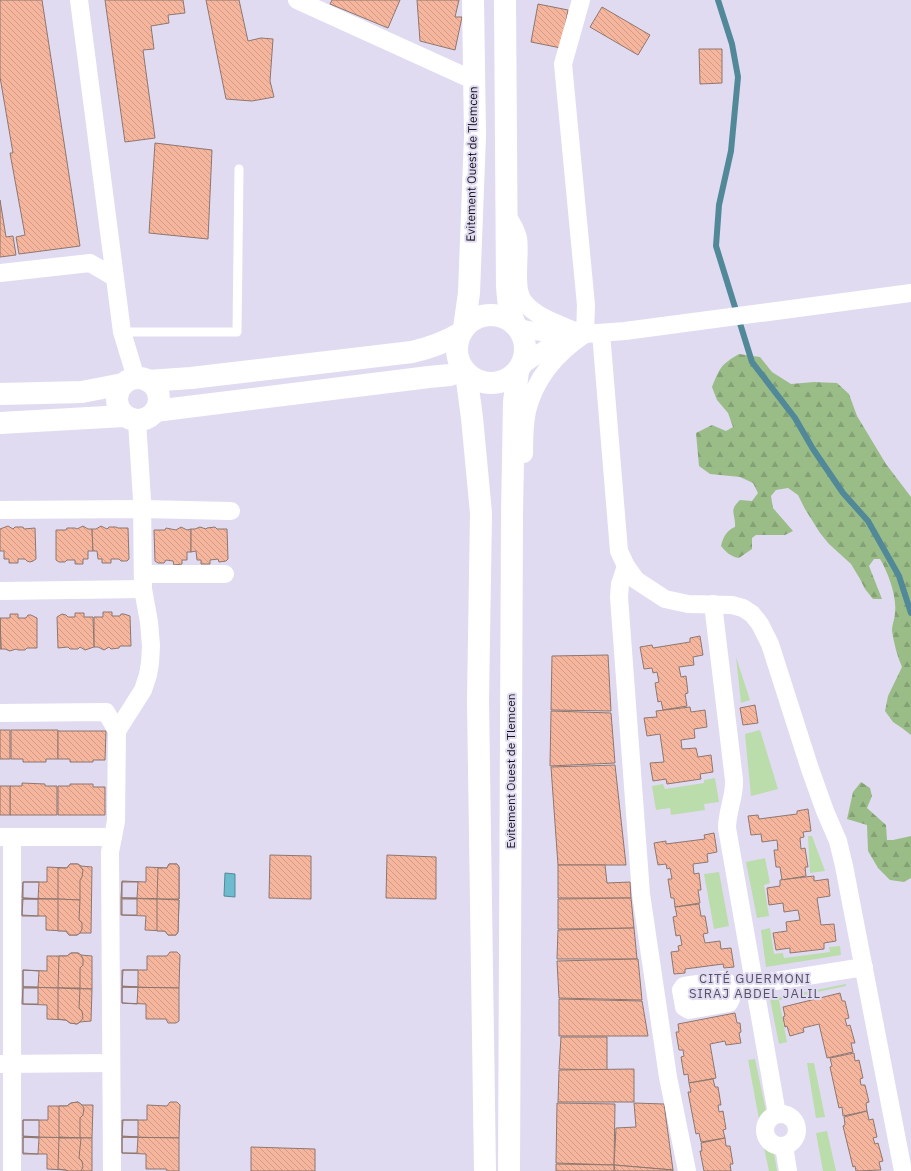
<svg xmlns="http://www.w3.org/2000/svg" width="911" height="1171" font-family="'IBM Plex Sans',sans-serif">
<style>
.grass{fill:#bbdcab}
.forest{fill:url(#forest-firs)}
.water{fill:#6cbcce;stroke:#528998}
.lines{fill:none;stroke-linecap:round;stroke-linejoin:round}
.stream{stroke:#528998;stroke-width:6}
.building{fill:url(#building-back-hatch);stroke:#8e776f;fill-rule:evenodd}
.service{stroke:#fff;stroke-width:9}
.minor{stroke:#fff;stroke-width:18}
.trunk{stroke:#fff;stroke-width:22}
.labels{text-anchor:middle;stroke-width:4;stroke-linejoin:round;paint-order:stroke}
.street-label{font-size:12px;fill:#141119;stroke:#e1dbf2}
.neighbourhood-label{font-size:13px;letter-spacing:1px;fill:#585265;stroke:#e1dbf2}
</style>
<defs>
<pattern id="forest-firs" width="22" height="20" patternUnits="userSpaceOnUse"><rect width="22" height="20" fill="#9abd88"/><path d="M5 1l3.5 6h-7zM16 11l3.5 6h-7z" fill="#84a175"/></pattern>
<pattern id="building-back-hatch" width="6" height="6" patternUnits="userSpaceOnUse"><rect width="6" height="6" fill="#f6b69d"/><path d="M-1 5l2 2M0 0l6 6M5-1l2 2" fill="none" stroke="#d29b87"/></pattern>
</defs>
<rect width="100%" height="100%" fill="#e1dbf2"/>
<g class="grass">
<path d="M736 657 750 700 741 703Z"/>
<path d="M760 730 778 789 751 796 745 734Z"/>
<path d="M715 778 719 802 704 804 705 810 671 815 670 808 656 810 652 786 663 784 665 789 704 783V780Z"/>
<path d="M808 836H812L825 871 810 873Z"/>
<path d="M765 858 770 883 764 885 769 916 757 918 746 862Z"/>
<path d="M719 872 729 926 714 929 704 874Z"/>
<path d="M770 928 774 954 783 953 784 958 830 952 829 947 840 946 841 955 766 967 761 930Z"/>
<path d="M846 984V986L779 1000 787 1042 779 1044 770 999Z"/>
<path d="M755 1059 766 1111 759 1119 748 1060Z"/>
<path d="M807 1063H814L825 1117 816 1118Z"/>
<path d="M827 1131 836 1171H823L816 1133Z"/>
<path d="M764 1148 774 1153 777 1171H769Z"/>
</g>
<g class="forest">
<path d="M739 354 760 357 772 372 791 384 814 382 837 383 849 394 857 416 886 464 911 497V735L902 728 893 722 885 711 888 696 902 667C897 656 894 643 892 631 892 624 895 619 895 612 897 597 888 572 880 559H874L869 566 882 599H873L865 589 860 579 851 564 829 544 820 533 805 509 798 495 788 488 776 490 771 496 773 508 793 531 785 535H756L752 538V549L739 558C731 557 726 552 721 546 723 537 727 530 735 527 736 514 728 511 740 500L752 501 758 493 753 483 740 477 710 474 699 466 696 433 712 425 726 431 733 427 728 413 717 400 712 387C720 368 720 365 739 354Z"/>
<path d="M861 782 870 788 872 796 867 808 886 825 887 840H893L911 836V878L904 882 890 880 878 868 868 851 867 825 847 819 853 792Z"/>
</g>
<path class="water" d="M225 873 235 874V897L224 896Z"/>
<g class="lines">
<path class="stream" d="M718 0 732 44 738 77 731 151 719 205 716 246 752 362 795 418 813 449 843 493 868 521 899 576 911 613"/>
</g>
<g class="building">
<path d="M0 0H42L80 246 19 254 16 237 25 235 10 153H13L0 77Z"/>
<path d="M105 0H183L185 13 168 15 169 23 151 26 154 49 143 50 155 138 125 142Z"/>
<path d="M206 0H239L248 41 261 38 273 39 270 81 274 97 252 101 226 99Z"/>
<path d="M332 0H400L388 28 330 4Z"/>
<path d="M417 0H459L455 17H462L455 50 420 41Z"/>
<path d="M538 4 568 10 561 48 531 42Z"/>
<path d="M602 7 650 35 638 55 590 27Z"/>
<path d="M699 49H722V83L700 84Z"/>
<path d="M155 143 212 150 208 239 149 233Z"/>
<path d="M0 200 6 237 13 236 16 255 0 257Z"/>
<path d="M8 526 13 529 15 527H23L24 529 35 528 36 559 33 561 30 562 27 561 25 559H18V563H9V559H4V551H0V529Z"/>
<path d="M83 526 88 529H92L93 551H88V559H83V564H75V560H67L65 562H59L56 560V530H66L67 528H75L77 529Z"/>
<path d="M101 526 107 529 109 527H116L118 528H128L129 559 127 561H121L119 559H111V563H102V559H98L97 551H93L92 529H96Z"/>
<path d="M181 527 187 530 191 529V552H187V560H182V564L174 565 173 561 166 560 164 563H158L155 561 154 530H165L166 528 176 530Z"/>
<path d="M200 527 206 529 207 528 215 527 217 529H227L228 559 226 561 219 562 218 559 210 560V564H201V560H197L196 551 191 552V529H195Z"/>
<path d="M103 612H112V616H120L121 614H124L130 616 131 646H120L119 648 111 649 109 647 104 650 98 647H94V617H103Z"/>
<path d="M75 613H84V617H93L94 647 85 650 80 647 78 649H70L68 647 58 648 57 617 62 614 66 615 68 617H75Z"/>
<path d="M10 614H18V618H26L28 615H31L37 618V648H27L25 650H18L16 649 10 651 5 649H1L0 618H10Z"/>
<path d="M0 618 1 649H0Z"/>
<path d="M700 636 703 655 693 657 694 665 679 667 681 677 686 676 688 693 685 694 687 706 663 710 661 701 658 702 655 683 659 682 657 672 653 673 652 668 644 669 640 647 652 645 653 648 690 642V638Z"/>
<path d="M608 655 611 711 551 710 552 656Z"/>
<path d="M755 705 758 723 743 725 740 708Z"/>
<path d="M690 707 691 712 705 710 707 727 694 729 695 738 681 740 682 749 696 748 698 757 711 755 713 772 700 774 701 779 667 784 666 779 653 781 650 763 664 762 660 734 647 736 644 718 657 717 656 711Z"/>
<path d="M551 711 611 713 615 763 550 766Z"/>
<rect x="0" y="730" width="10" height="29"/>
<path d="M11 730H58V759H46V762H23V759H11Z"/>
<path d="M58 731H106L105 760H93V762H70V759H58Z"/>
<path d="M615 765 626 865H558L551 767Z"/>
<path d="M22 783 45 784V786H57V815H10V786H22Z"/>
<path d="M70 784H93V787H105V815H58V786H70Z"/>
<rect x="0" y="786" width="10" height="29"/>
<path d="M808 809 811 831 803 832 804 837 800 838 801 849 805 848 808 867H805L806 876 782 880 780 867H776L774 850H778L777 840 762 842 761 834 751 835 748 816 758 815 759 819 797 814V811Z"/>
<path d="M714 833 717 852 707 854 708 862 693 864 694 874 699 873 701 890H698L700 903 675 907 674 898H671L668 879H672L670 868 667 869 666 864 658 865 654 843 666 841V844L705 839 704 835Z"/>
<path d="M270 855 311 856V899L269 898Z"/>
<path d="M387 855 436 857V899L386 898Z"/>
<path d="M70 864H78L81 866 92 867 91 933H80L77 935H69L66 931 46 930V916H22V899H58L22 898 23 882H47V867L67 868ZM23 882H39L38 899 23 898ZM23 899H38V916L22 915Z"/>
<path d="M70 864H78L83 870 82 877 80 880V900L58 899V868H67Z"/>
<path d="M169 864H177L179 867V899L121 898 122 881 146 882V867L167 868ZM122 882H138L137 898H122Z"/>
<path d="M169 864H177L179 867V899H157L158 868H167Z"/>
<path d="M558 865H605L607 883 630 882 631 898H558Z"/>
<path d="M814 876V881L828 879 830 896 817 898 821 925 834 924 836 941 824 943V949L790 953V948L776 950 773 933 787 931 786 922 800 920 798 910 784 912 783 903 769 905 767 888 780 886V880Z"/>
<path d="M121 898 179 900 178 932 176 935H168L165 931 145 930 146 916 121 915ZM122 899H137V915H122Z"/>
<path d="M631 898 634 928 558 929V899Z"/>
<path d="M58 899 80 900 79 920 82 923V929L80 933 77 935H69L66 931H58Z"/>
<path d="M157 899 179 900 178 932 176 935H168L165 931H157Z"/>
<path d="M699 904 701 916H705L708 933 703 934 705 943 720 941 721 949 731 948 734 967 724 968 723 964 685 969V973L674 974 671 952 679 951 678 946 682 945 680 935 676 936 673 917 677 916 675 907Z"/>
<path d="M634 928 637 959H557L558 930Z"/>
<path d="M170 952H177L180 955 179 988 122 987V970H147V956H167ZM123 970H138V987L122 986Z"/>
<path d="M71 953H78L81 955 92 956V989L23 987V970L47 971V956H67ZM23 970 39 971 38 987H23Z"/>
<path d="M71 953H78L81 955 83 959V965L80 968V988H58L59 956H67Z"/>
<path d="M638 959 642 1000 559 998 557 961Z"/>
<path d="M23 987 92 989 91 1021 80 1022 77 1024 70 1023 66 1020 47 1019V1005L22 1004ZM23 988H38V1004H23Z"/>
<path d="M122 987 179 988V1021L176 1023H168L166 1019H146V1004L122 1003ZM122 987H138L137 1004 122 1003Z"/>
<path d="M58 988 80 989 79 1008 82 1011 83 1018 80 1022 77 1024 70 1023 66 1020 58 1019Z"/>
<path d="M840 993 842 1001H845L849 1018 845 1019 847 1026 850 1025 855 1043H851L853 1052 827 1058 819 1024 803 1028 804 1032 790 1036 787 1026 785 1027 783 1017 785 1016 783 1007Z"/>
<path d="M559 999 642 1001 648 1036H559Z"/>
<path d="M735 1013 737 1023H740L741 1032 739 1033 741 1043 726 1045 725 1041 710 1044 716 1078 689 1083 688 1074 684 1075 681 1057 684 1056 683 1050H679L676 1032H679L678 1024Z"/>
<path d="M561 1037H607V1070L559 1069Z"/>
<path d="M854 1053 855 1061 859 1060 863 1078 860 1079 861 1085H865L869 1102 866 1103 867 1111 843 1116 842 1107 839 1108 830 1067 832 1066 830 1058Z"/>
<path d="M634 1069V1102H558L559 1070Z"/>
<path d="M713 1079 715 1087H718L721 1105H718L719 1112 723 1111 726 1129 723 1130 725 1138 701 1142 699 1133 696 1134 688 1092H691L689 1083Z"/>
<path d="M78 1102 82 1105H93L92 1138 23 1137V1120H48V1106H67L71 1103ZM23 1120H39V1137L23 1136Z"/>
<path d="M78 1102 82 1105 84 1108 83 1115 80 1118V1138L59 1137V1106H67L71 1103Z"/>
<path d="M170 1102H177L180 1105 179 1138 122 1137V1120H147V1105L167 1106ZM123 1120H138V1137L122 1136Z"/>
<path d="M557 1103 615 1104 614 1165 556 1163Z"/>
<path d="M634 1103 664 1104 673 1170 614 1165 616 1128 636 1127Z"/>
<path d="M867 1111 869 1120 873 1119 877 1137 873 1138 875 1144 878 1143 883 1161 879 1162 881 1170 856 1171 855 1166 853 1167 843 1126 845 1125 844 1117Z"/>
<path d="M23 1137 92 1138V1171H68L66 1170 47 1169V1154H23ZM23 1137 39 1138 38 1154 23 1153Z"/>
<path d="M122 1137 179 1138V1171H167L166 1169H146V1154L122 1153ZM122 1137H138L137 1153H122Z"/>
<path d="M59 1138H81L79 1158 82 1161 83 1167 81 1171H68L66 1170 58 1169Z"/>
<path d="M725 1138 726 1146H730L733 1164H730L731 1171H704L700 1151H702L701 1143Z"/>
<path d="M251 1147 315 1149V1171H251Z"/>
<path d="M556 1164 614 1165V1171H556Z"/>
<path d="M614 1165 673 1170V1171H615Z"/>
</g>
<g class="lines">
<path class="service" d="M122 332H237L239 169"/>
<g class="minor">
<path d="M79 0 122 332 136 378"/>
<path d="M297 0 473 80"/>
<path d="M581 0 563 64 586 305 585 334"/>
<path d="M507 216C512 223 516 230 518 238 521 255 513 288 524 302 536 317 558 324 575 331"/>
<path d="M0 273 90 263 114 277"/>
<path d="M518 328 557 335 585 334 625 331 911 293"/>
<path d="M601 333 619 551 626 566 636 580 665 599 688 604 732 605 743 608 752 614 760 624 770 644 810 769 825 811 838 841 844 866 903 1171"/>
<path d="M521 366C541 353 548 344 573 338"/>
<path d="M524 454C524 439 524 425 527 411 535 378 558 352 585 334"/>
<path d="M0 510 142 509 231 511"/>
<path d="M626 566 620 584 619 597 641 894 668 1077 687 1171"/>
<path d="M143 574H225"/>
<path d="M0 591 143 589"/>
<path d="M713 604 734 780C735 796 727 811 727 828L777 1114"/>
<path d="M0 713 106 712 117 731"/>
<path d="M0 837H113"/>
<path d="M12 837V1171"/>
<path d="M724 980 728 983 731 999 729 1003 689 1010 684 1007 681 990 684 986Z"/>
<path d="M744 986 864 967"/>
<path d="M0 1064 111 1063"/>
<circle cx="781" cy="1130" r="16"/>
<path d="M784 1146 788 1171"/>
<path d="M112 1171 110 852 116 821 117 731 143 690 148 675 150 663 151 646 149 622 143 589 142 500 137 421"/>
</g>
<g class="trunk">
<path d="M505 0 507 287 509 308 515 325"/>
<circle cx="491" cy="349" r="34"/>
<path d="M464 328 469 293 475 136 473 0"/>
<path d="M466 373 472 418 481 513 478 701 485 1171"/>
<circle cx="138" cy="399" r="21"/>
<path d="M148 381 191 378 412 352C429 348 446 342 461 333"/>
<path d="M0 394 82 392 123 384"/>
<path d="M155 411 429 377 450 375 464 370"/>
<path d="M0 423 124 416"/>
<path d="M509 1171 512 515 514 402 518 371"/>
</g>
</g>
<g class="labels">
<g class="street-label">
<text transform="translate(472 164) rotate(-89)" y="4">Evitement Ouest de Tlemcen</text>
<text transform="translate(511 771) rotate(-90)" y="4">Evitement Ouest de Tlemcen</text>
</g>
<g class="neighbourhood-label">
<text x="755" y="983">CITÉ GUERMONI<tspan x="755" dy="15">SIRAJ ABDEL JALIL</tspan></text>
</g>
</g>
</svg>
